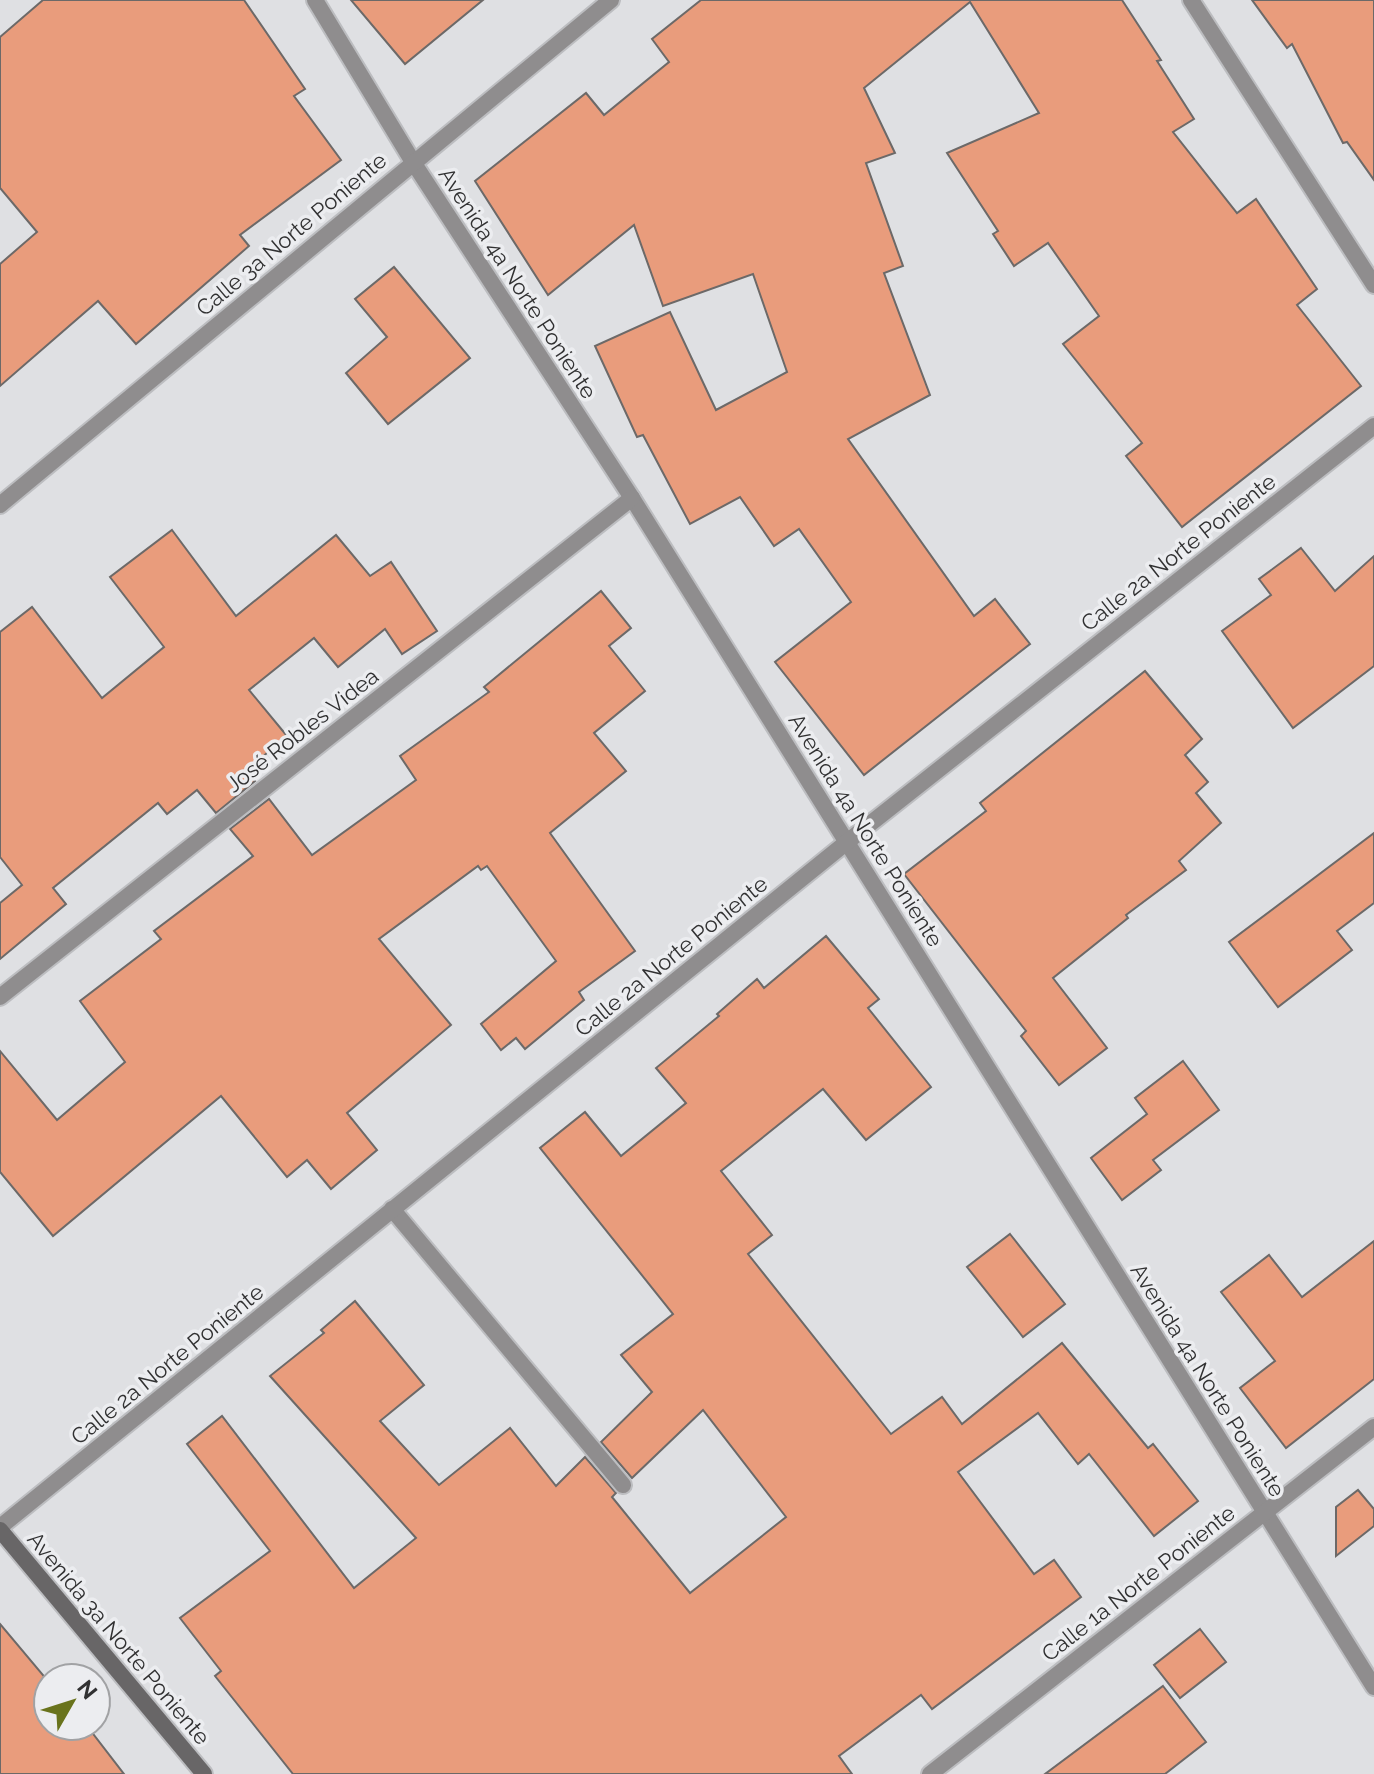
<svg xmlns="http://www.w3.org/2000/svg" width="1374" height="1774" font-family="Raleway,sans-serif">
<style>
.building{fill:#e99c7c;stroke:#6c6968;stroke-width:2}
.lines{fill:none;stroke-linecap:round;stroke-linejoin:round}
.street-casing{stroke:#bcbdc0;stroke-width:20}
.secondary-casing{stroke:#bcbdc0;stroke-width:20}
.street{stroke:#8f8d8e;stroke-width:16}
.secondary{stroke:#686667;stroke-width:16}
.labels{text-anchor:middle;stroke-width:7;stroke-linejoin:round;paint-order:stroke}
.street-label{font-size:22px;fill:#313132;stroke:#ecedf0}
</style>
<rect width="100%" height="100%" fill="#dfe0e3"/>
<g class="building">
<path d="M43 0H244L305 89 294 96 341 160 240 235 249 246 136 344 98 301 0 386V264L37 232 0 188V37Z"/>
<path d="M351 0H483L405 64Z"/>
<path d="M701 0H1122L1161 60 1157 61 1194 119 1173 132 1237 213 1256 199 1317 289 1297 305 1361 386 1182 527 1126 456 1142 443 1063 344 1099 316 1048 243 1014 266 993 234 998 231 947 153 1039 113 970 2 864 88 895 153 866 163 903 266 884 273 930 395 848 439 974 616 995 599 1030 644 864 775 775 662 851 602 799 529 774 546 740 497 690 524 643 435 637 437 595 346 670 312 716 410 787 372 753 274 663 306 634 225 548 295 475 181 586 93 604 115 669 62 652 39Z"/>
<path d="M1252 0H1374V180L1347 142 1343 143 1292 44 1287 48Z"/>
<path d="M394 267 470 358 388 424 346 373 387 337 355 299Z"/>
<path d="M172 530 236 616 336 535 370 576 391 562 437 631 402 654 385 629 338 667 314 638 249 690 287 736 247 770 255 781 216 813 197 790 167 814 158 803 53 888 66 904 0 959V903L22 885 0 857V632L32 607 102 698 164 647 110 577Z"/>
<path d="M1301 548 1335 591 1374 556V666L1293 728 1222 631 1271 595 1259 579Z"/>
<path d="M601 591 631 628 609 646 645 691 594 733 626 771 550 833 635 951 579 992 584 1000 525 1049 516 1038 501 1050 481 1024 556 961 487 866 481 870 478 866 379 939 451 1025 347 1113 377 1150 331 1189 307 1160 287 1177 221 1096 53 1236 0 1172V1051L57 1120 125 1062 80 1001 161 939 154 931 253 856 230 829 269 799 312 855 416 780 400 756 489 692 484 687Z"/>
<path d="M1145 671 1202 739 1185 755 1208 782 1196 793 1221 823 1179 861 1186 870 1126 915 1128 918 1053 978 1107 1048 1059 1085 1021 1036 1026 1031 904 874 986 811 980 803Z"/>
<path d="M1374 833V903L1337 931 1352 950 1278 1007 1229 942Z"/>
<path d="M826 936 879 999 868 1008 931 1087 866 1140 823 1089 721 1171 772 1235 748 1254 891 1434 942 1397 962 1424 1062 1343 1148 1448 1153 1444 1198 1501 1154 1536 1089 1454 1078 1464 1038 1413 958 1472 1034 1574 1054 1560 1081 1597 932 1709 921 1695 839 1756 852 1774H293L215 1676 221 1671 180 1618 270 1551 187 1444 222 1416 354 1588 416 1538 270 1376 324 1333 321 1330 355 1301 424 1385 380 1421 439 1485 510 1428 556 1486 585 1457 616 1493 612 1497 690 1593 786 1517 703 1410 632 1478 601 1442 652 1392 621 1355 673 1314 540 1148 585 1112 621 1156 686 1103 656 1068 719 1016 717 1014 757 979 764 988Z"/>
<path d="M1183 1061 1219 1110 1153 1160 1161 1170 1122 1200 1091 1158 1147 1114 1135 1098Z"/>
<path d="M1010 1234 1065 1304 1023 1337 967 1267Z"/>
<path d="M1374 1241V1379L1286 1448 1240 1388 1275 1361 1221 1292 1269 1255 1302 1297Z"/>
<path d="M1358 1490 1374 1509V1526L1336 1556V1507Z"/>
<path d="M0 1624 48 1681V1726H87L124 1774H0Z"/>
<path d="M1200 1629 1226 1662 1180 1698 1154 1665Z"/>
<path d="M1163 1686 1206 1742 1165 1774H1045Z"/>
</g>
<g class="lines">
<g class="street-casing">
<g id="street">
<path d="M315 0 413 162 632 498 1374 1687"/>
<path d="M1191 0 1374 285"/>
<path d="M0 505 611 0"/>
<path d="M0 997 632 498"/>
<path d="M392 1209 623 1485"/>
<path d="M0 1527 847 842 1374 426"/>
<path d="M930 1774 1374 1427"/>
</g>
</g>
<g class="secondary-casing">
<path id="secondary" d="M0 1530 204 1774"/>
</g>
<use href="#street" class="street"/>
<use href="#secondary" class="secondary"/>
</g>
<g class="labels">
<g class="street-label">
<text transform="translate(291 234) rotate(-40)" y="8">Calle 3a Norte Poniente</text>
<text transform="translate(518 283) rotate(57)" y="8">Avenida 4a Norte Poniente</text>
<text transform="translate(1178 552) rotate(-38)" y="8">Calle 2a Norte Poniente</text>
<text transform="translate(302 730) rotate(-38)" y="8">José Robles Videa</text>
<text transform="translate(866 830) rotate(58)" y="8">Avenida 4a Norte Poniente</text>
<text transform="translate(671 956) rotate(-39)" y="8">Calle 2a Norte Poniente</text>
<text transform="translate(167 1364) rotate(-39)" y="8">Calle 2a Norte Poniente</text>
<text transform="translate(1208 1380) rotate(58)" y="8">Avenida 4a Norte Poniente</text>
<text transform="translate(1138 1583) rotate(-38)" y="8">Calle 1a Norte Poniente</text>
<text transform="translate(119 1638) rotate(50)" y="8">Avenida 3a Norte Poniente</text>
</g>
</g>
<g transform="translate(72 1702) rotate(51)"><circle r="38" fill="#ecedf0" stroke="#a1a2a4" stroke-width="2"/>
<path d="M0-6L14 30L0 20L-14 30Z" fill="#69731c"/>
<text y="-12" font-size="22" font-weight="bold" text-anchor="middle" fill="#313132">N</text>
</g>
</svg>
